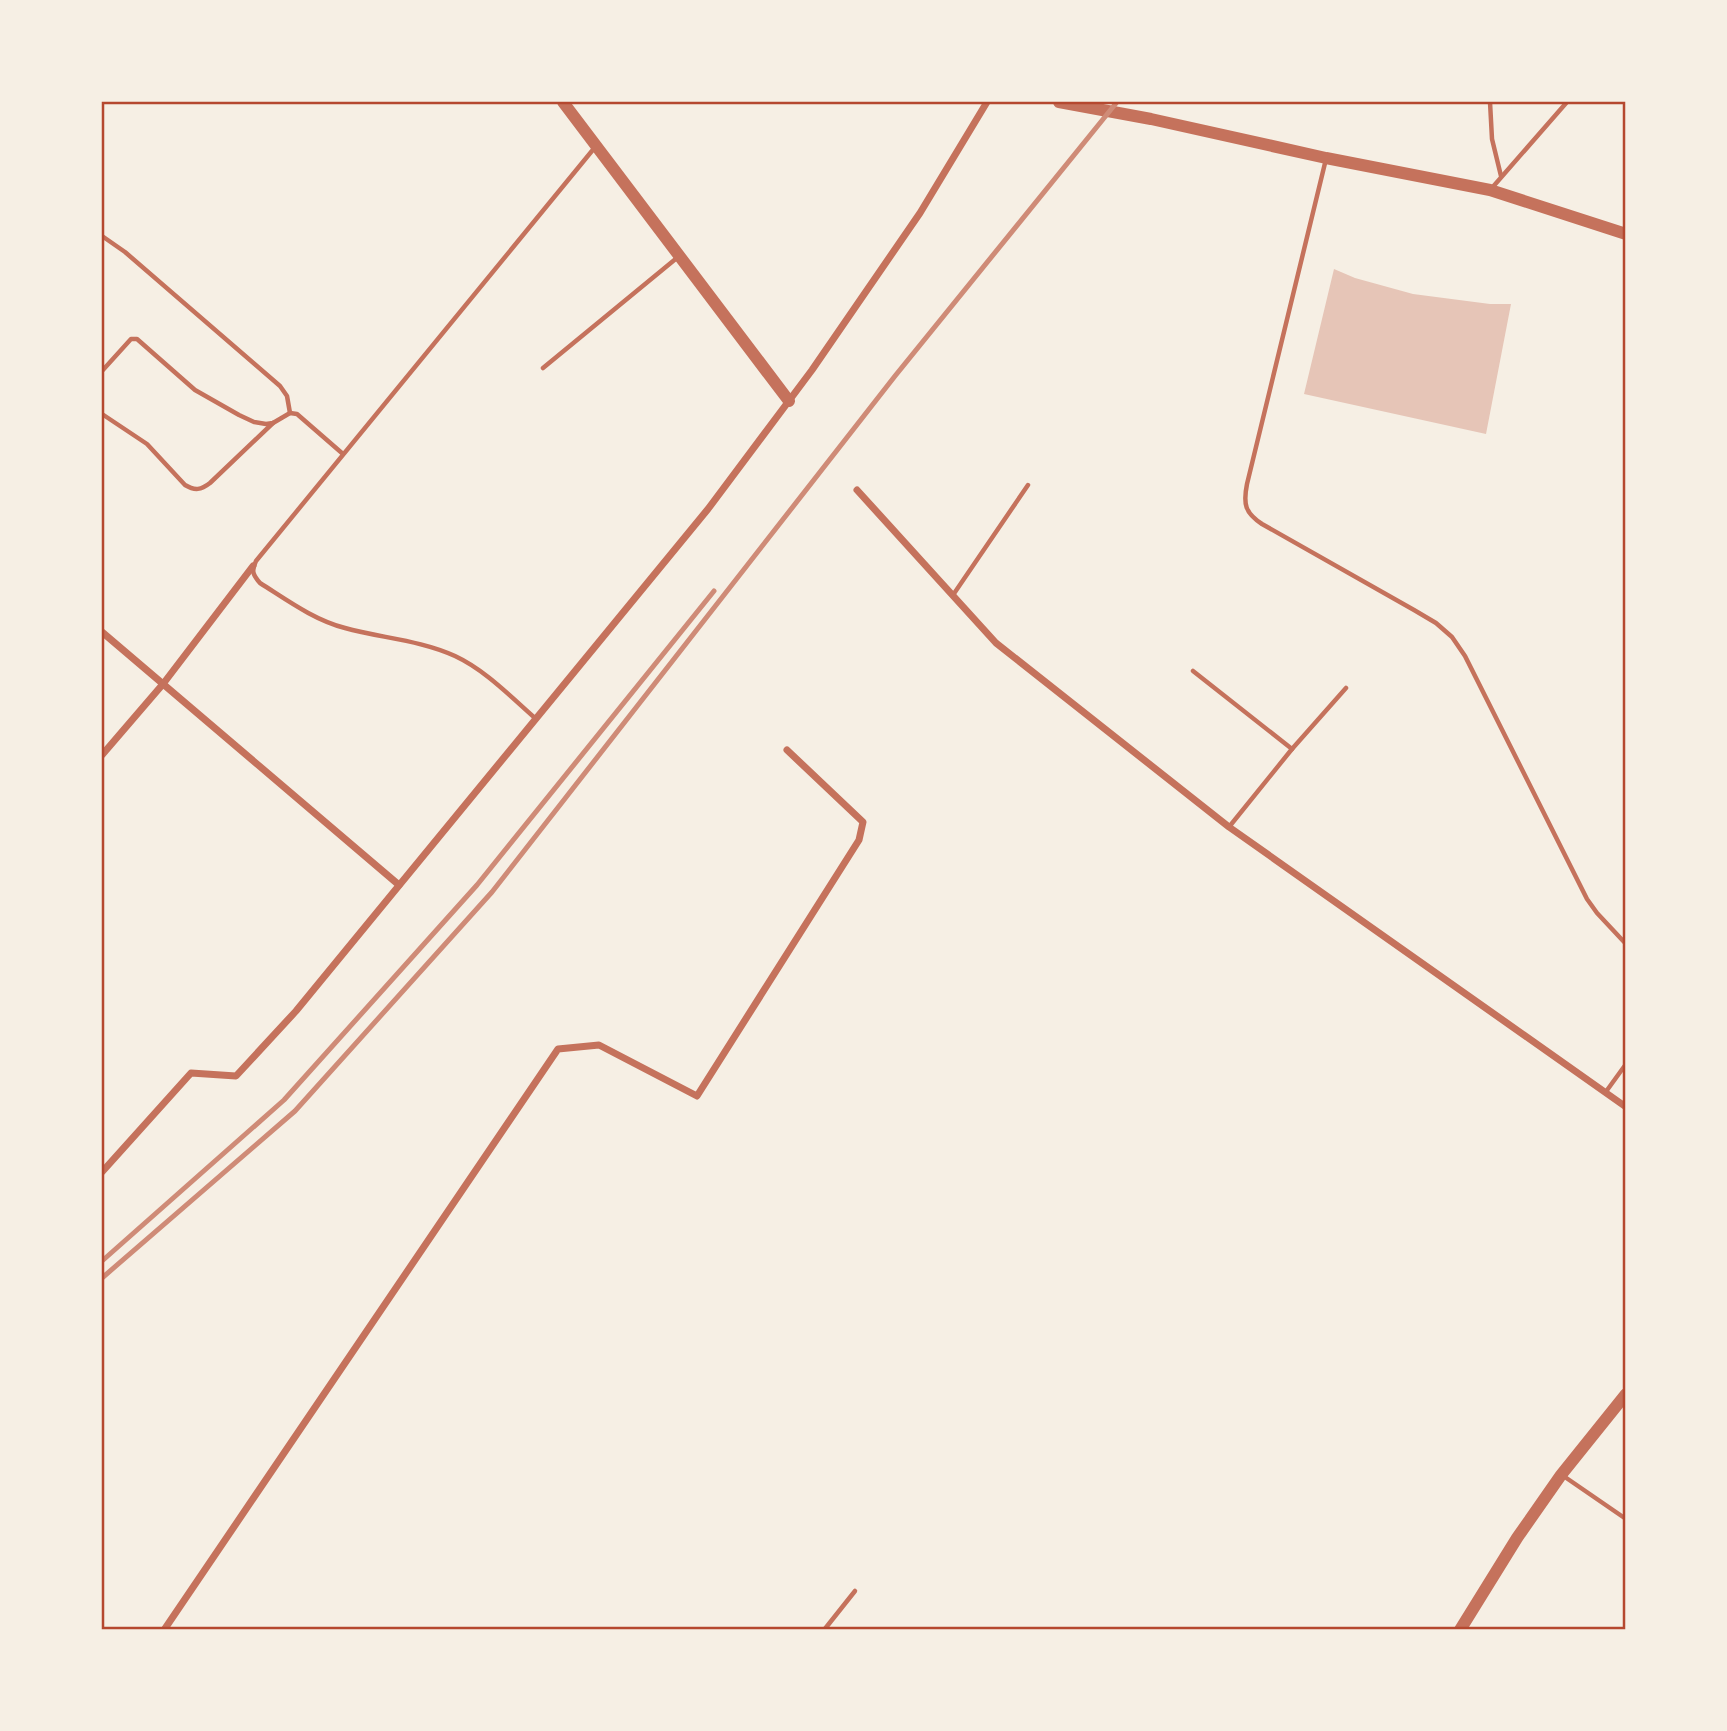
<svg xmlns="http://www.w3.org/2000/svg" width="1727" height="1731" font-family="Signika,sans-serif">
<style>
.building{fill:#e6c5b7}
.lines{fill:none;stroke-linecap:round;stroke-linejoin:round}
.service{stroke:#c5725c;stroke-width:4.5}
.minor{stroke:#c5725c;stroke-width:7}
.tertiary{stroke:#c5725c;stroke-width:12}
.rail{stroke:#cf8b77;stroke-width:5}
.neatline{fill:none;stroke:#b5482f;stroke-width:2.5}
</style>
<rect width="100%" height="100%" fill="#f6efe4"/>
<path class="building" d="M1334 269 1355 278 1413 294 1490 304H1511L1486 434 1304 394Z"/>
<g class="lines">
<g class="service">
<path d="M1490 102 1492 139 1501 176"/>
<path d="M1326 159 1247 484C1243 504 1245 513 1262 524L1414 610 1436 623 1452 637 1465 656 1587 899 1597 913 1626 944"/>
<path d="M1491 189 1567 102"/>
<path d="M102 236 125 252 280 386 287 396 290 413"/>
<path d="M543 368 678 257"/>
<path d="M102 371 131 339H137L195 390 239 415 254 422 266 424 273 423 290 413 297 414 343 454"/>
<path d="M102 414 147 444 185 485C195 491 201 490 210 483L273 423"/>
<path d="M953 595 1028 485"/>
<path d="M1193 671 1292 749"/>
<path d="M535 718C510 696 485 670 455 656 420 640 381 638 345 628 314 620 287 600 260 583 253 575 251 571 256 561L596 146"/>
<path d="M1229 827 1292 749 1346 688"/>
<path d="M1605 1093 1626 1064"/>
<path d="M1562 1475 1626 1519"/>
<path d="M824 1630 855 1591"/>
</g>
<g class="minor">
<path d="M857 490 996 643 1229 827 1626 1107"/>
<path d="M102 632 399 885"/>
<path d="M102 755 163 684 253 566"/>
<path d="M102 1172 191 1073 236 1076 296 1011 708 509 812 370 920 213 987 102"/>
<path d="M164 1630 558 1049 599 1045 697 1096 859 840 863 822 787 750"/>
</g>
<g class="tertiary">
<path d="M563 102 789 401"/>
<path d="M1059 102 1151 119 1326 158 1490 190 1626 234"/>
<path d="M1460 1630 1517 1538 1561 1475 1626 1394"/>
</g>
<g class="rail">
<path d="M102 1261 284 1100 477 885 714 591"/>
<path d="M102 1278 295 1111 492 892 895 376 1117 102"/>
</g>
</g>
<rect width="1727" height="1731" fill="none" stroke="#f6efe4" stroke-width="206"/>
<rect x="103" y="103" width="1521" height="1525" class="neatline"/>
</svg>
